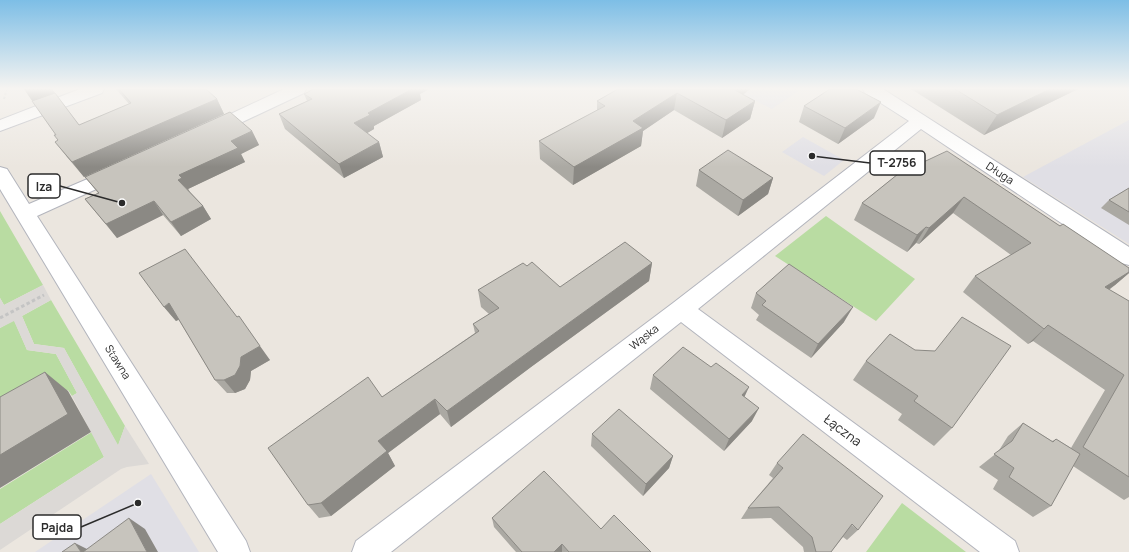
<svg xmlns="http://www.w3.org/2000/svg" width="1129" height="552" font-family="Manrope,sans-serif">
<rect width="100%" height="100%" fill="#ebe6df"/>
<!-- industrial -->
<path fill="#e0dfe5" d="M 732,89 L 801,89 L 772,109 Z
M 1129,120 L 1129,244 L 1023,177 Z
M 803,137 L 844,160 L 824,176 L 782,152 Z
M 151,474 L 199,552 L 35,552 Z"/>
<!-- green -->
<path fill="#b9dca2" d="M 0,211 L 43,285 L 4,305 L 0,298 Z
M 826,216 L 915,279 L 876,321 L 775,256 Z
M 51,300 L 125,426 L 118,446 L 64,348 L 34,344 L 22,316 Z
M 14,320 L 27,350 L 56,354 L 77,393 L 72,396 L 68,390 L 0,430 L 0,328 Z
M 92,432 L 104,457 L 0,524 L 0,489 Z
M 902,503 L 966,552 L 866,552 Z"/>
<!-- plaza -->
<path fill="#dcd9d6" d="M 43,285 L 51,300 L 22,316 L 34,344 L 64,348 L 118,445 L 125,426 L 149,464 L 127,467 L 121,469 L 0,550 L 0,524 L 104,457 L 72,396 L 77,393 L 56,354 L 27,350 L 14,321 L 0,328 L 0,298 L 4,305 Z"/>
<g fill="none" stroke-linecap="round" stroke-linejoin="round">
<defs>
<path id="street" d="M 80,89 L 104,89 L 102,93 L 0,131 L 0,120 Z
M 284,89 L 306,89 L 304,93 L 217,134 L 211,135 L 205,134 L 202,130 L 205,126 Z
M 863,89 L 883,89 L 1129,247 L 1129,265 L 1121,263 L 921,129 L 698,309 L 1015,541 L 1019,552 L 980,552 L 681,322 L 391,552 L 352,552 L 356,541 L 673,303 L 909,121 L 865,93 Z
M 118,166 L 125,168 L 127,172 L 125,176 L 37,216 L 246,541 L 250,552 L 218,552 L 0,189 L 0,167 L 7,169 L 29,204 Z"/>
</defs>
<!-- street casing -->
<use href="#street" stroke="#b3b5bd" stroke-width="2"/>
<!-- path-far1 -->
<path stroke="#c4c4c4" stroke-width="2" stroke-dasharray="2.5 1.5" stroke-linecap="butt" d="M 4,99 L 7,89"/>
<!-- path -->
<path stroke="#c4c4c4" stroke-width="3" stroke-dasharray="3.5 2.5" stroke-linecap="butt" d="M 0,318 L 44,295"/>
<!-- street -->
<use href="#street" fill="#fff" fill-rule="evenodd"/>
</g>
<!-- wall -->
<path fill="#aba9a3" d="M 24,89 L 52,89 L 79,125 L 129,104 L 116,89 L 206,89 L 217,99 L 224,114 L 84,177 L 67,157 L 55,142 L 58,140 L 56,135 Z
M 314,89 L 429,89 L 420,94 L 421,100 L 374,126 L 374,129 L 367,133 L 379,142 L 383,157 L 344,178 L 285,129 L 279,114 L 307,101 L 304,94 Z
M 618,89 L 750,89 L 743,95 L 755,101 L 750,119 L 722,138 L 674,110 L 643,131 L 641,146 L 573,185 L 540,159 L 539,141 L 597,111 L 597,101 Z
M 911,89 L 1078,89 L 984,135 Z
M 804,106 L 874,118 L 838,144 L 799,122 Z
M 252,131 L 259,145 L 241,154 L 245,162 L 188,189 L 190,192 L 203,206 L 211,219 L 181,236 L 163,215 L 117,238 L 85,199 L 98,193 L 85,177 Z
M 699,170 L 773,178 L 768,194 L 738,216 L 696,186 Z
M 898,174 L 1060,226 L 1129,268 L 1129,273 L 1115,285 L 1109,290 L 1129,301 L 1129,497 L 1124,500 L 1073,466 L 1051,506 L 1033,517 L 993,489 L 998,480 L 979,467 L 998,452 L 1008,436 L 1023,423 L 1052,441 L 1056,439 L 1071,448 L 1105,390 L 1033,341 L 1028,344 L 963,292 L 975,276 L 1011,255 L 953,213 L 919,244 L 916,243 L 907,252 L 854,220 L 862,203 Z
M 1129,188 L 1129,225 L 1101,208 L 1109,200 Z
M 652,263 L 649,281 L 531,367 L 451,427 L 440,414 L 388,453 L 395,466 L 331,516 L 319,518 L 308,505 L 382,397 L 475,333 L 473,324 L 489,314 L 481,307 L 478,290 L 527,266 L 560,287 Z
M 756,293 L 844,322 L 811,358 L 756,320 L 759,315 L 751,308 Z
M 164,307 L 270,360 L 251,371 L 250,380 L 245,389 L 235,393 L 227,393 L 215,380 L 179,320 L 176,321 Z
M 890,334 L 952,428 L 934,446 L 898,420 L 902,414 L 853,380 L 866,361 Z
M 653,375 L 752,421 L 724,451 L 650,389 Z
M 592,434 L 673,456 L 669,468 L 643,496 L 591,446 Z
M 777,463 L 858,530 L 847,540 L 843,537 L 831,552 L 804,552 L 803,547 L 771,518 L 741,519 L 748,508 L 773,478 L 769,475 Z
M 492,518 L 601,529 L 651,552 L 516,552 L 494,527 Z"/>
<!-- shaded-wall -->
<path fill="#8b8984" d="M 24,89 L 52,89 L 57,96 L 35,105 Z
M 412,89 L 429,89 L 420,94 L 421,100 L 374,126 L 374,129 L 359,138 L 354,123 L 368,113 Z
M 731,89 L 750,89 L 727,106 Z
M 1050,89 L 1078,89 L 984,135 L 997,115 Z
M 677,93 L 674,110 L 643,131 L 641,146 L 573,185 L 574,167 L 633,121 Z
M 217,99 L 224,114 L 84,177 L 72,162 Z
M 755,101 L 750,119 L 722,138 L 726,120 Z
M 881,102 L 874,118 L 838,144 L 845,128 Z
M 252,131 L 259,145 L 241,154 L 245,162 L 188,189 L 190,192 L 178,180 L 179,175 L 231,141 Z
M 379,142 L 383,157 L 344,178 L 339,164 Z
M 773,178 L 768,194 L 738,216 L 743,200 Z
M 964,197 L 953,213 L 919,244 L 929,228 Z
M 154,201 L 163,215 L 117,238 L 106,224 Z
M 203,206 L 211,219 L 181,236 L 171,222 Z
M 926,227 L 916,243 L 907,252 L 917,235 Z
M 652,263 L 649,281 L 531,367 L 451,427 L 447,411 L 530,351 Z
M 1129,272 L 1129,273 L 1115,285 L 1089,303 L 1105,287 Z
M 169,303 L 181,318 L 176,321 L 164,307 Z
M 853,307 L 844,322 L 811,358 L 818,344 Z
M 1048,325 L 1033,341 L 1028,344 L 1044,329 Z
M 260,346 L 270,360 L 251,371 L 250,380 L 245,389 L 235,393 L 224,380 L 241,357 Z
M 45,372 L 68,391 L 91,432 L 0,488 L 0,455 Z
M 749,387 L 743,400 L 742,395 Z
M 435,399 L 440,414 L 388,453 L 395,466 L 331,516 L 321,503 L 378,441 Z
M 759,408 L 752,421 L 724,451 L 729,439 Z
M 673,456 L 669,468 L 643,496 L 646,484 Z
M 129,518 L 145,529 L 158,552 L 147,552 Z
M 75,543 L 93,552 L 81,552 Z
M 562,544 L 562,552 L 554,552 Z"/>
<!-- building -->
<path fill="#c7c4bd" stroke="#8b8984" d="M 119,89 L 206,89 L 217,99 L 72,162 L 55,142 L 58,140 L 54,135 L 56,135 L 32,101 L 55,93 L 79,125 L 131,103 Z
M 314,89 L 412,89 L 368,113 L 370,115 L 354,123 L 379,142 L 339,164 L 279,114 L 312,99 L 304,94 Z
M 618,89 L 733,89 L 755,101 L 726,120 L 677,93 L 633,121 L 643,128 L 574,167 L 539,141 L 605,106 L 597,101 Z
M 830,89 L 856,89 L 881,102 L 845,128 L 804,106 Z
M 955,89 L 1050,89 L 997,115 Z
M 230,112 L 252,131 L 231,141 L 238,148 L 179,175 L 182,178 L 178,180 L 203,206 L 171,222 L 154,201 L 106,224 L 85,199 L 99,193 L 85,177 Z
M 728,150 L 773,178 L 743,200 L 699,170 Z
M 947,151 L 1060,226 L 1063,224 L 1129,268 L 1129,272 L 1105,287 L 1129,301 L 1129,477 L 1083,447 L 1124,375 L 1048,325 L 1044,329 L 975,276 L 1031,243 L 964,197 L 929,228 L 926,227 L 917,235 L 862,203 L 898,174 Z
M 1129,188 L 1129,212 L 1109,200 Z
M 625,242 L 652,263 L 530,351 L 447,411 L 435,399 L 378,441 L 387,451 L 321,503 L 308,505 L 268,448 L 368,377 L 382,397 L 479,331 L 473,324 L 499,308 L 478,290 L 523,263 L 527,266 L 532,262 L 560,287 Z
M 185,249 L 237,317 L 239,316 L 260,346 L 241,357 L 240,366 L 235,375 L 224,380 L 215,380 L 169,303 L 164,307 L 139,273 Z
M 789,264 L 853,307 L 818,344 L 762,305 L 766,301 L 756,293 Z
M 962,317 L 1011,346 L 952,428 L 914,401 L 918,396 L 866,361 L 890,334 L 915,350 L 935,351 Z
M 683,347 L 711,367 L 716,363 L 749,387 L 742,395 L 759,408 L 729,439 L 653,375 Z
M 45,372 L 68,414 L 0,455 L 0,397 Z
M 619,409 L 673,456 L 646,484 L 592,434 Z
M 1023,423 L 1053,442 L 1056,439 L 1080,454 L 1051,506 L 1009,477 L 1014,468 L 994,454 L 1012,441 Z
M 803,434 L 883,496 L 858,530 L 852,524 L 831,552 L 816,552 L 812,537 L 779,507 L 748,508 L 783,468 L 777,463 Z
M 544,471 L 601,529 L 614,515 L 651,552 L 569,552 L 562,544 L 554,552 L 522,552 L 492,518 Z
M 129,518 L 147,552 L 83,552 Z
M 75,543 L 81,552 L 62,552 Z"/>
<!-- sky -->
<linearGradient id="sky" x2="0" y2="1"><stop stop-color="#7dbee6"/><stop offset="0.53" stop-color="#f6f4f1"/><stop offset="1" stop-color="#f6f4f1" stop-opacity="0"/></linearGradient>
<rect width="1129" height="167" fill="url(#sky)"/>
<g text-anchor="middle" stroke-width="3.5" stroke-linejoin="round" paint-order="stroke">
<!-- street labels -->
<g font-size="11" fill="#2b2b2b" stroke="#fff">
<text transform="translate(1000 173) rotate(33)" y="4">Długa</text>
<text transform="translate(644 337) rotate(-38)" y="4">Wąska</text>
<text transform="translate(118 362) rotate(58)" y="4">Stawna</text>
</g>
<!-- near-street labels -->
<g font-size="13" fill="#2b2b2b" stroke="#fff">
<text transform="translate(843 430) rotate(37)" y="5">Łączna</text>
</g>
</g>
<!-- callouts -->
<path fill="none" stroke="#2b2b2b" stroke-width="1.5" d="M812 156L870 163M122 203L60 186M138 503L81 527"/>
<g fill="#2b2b2b" stroke="#fff" stroke-width="1.5">
<circle cx="812" cy="156" r="4"/>
<circle cx="122" cy="203" r="4"/>
<circle cx="138" cy="503" r="4"/>
</g>
<g fill="#fff" stroke="#2b2b2b" stroke-width="1.5">
<rect x="870" y="151" width="55" height="24" rx="4"/>
<rect x="28" y="174" width="32" height="24" rx="4"/>
<rect x="33" y="515" width="48" height="24" rx="4"/>
</g>
<g font-size="12" text-anchor="middle" font-weight="bold" fill="#2b2b2b">
<text x="897" y="167">T-2756</text>
<text x="44" y="191">Iza</text>
<text x="57" y="532">Pajda</text>
</g>
</svg>
